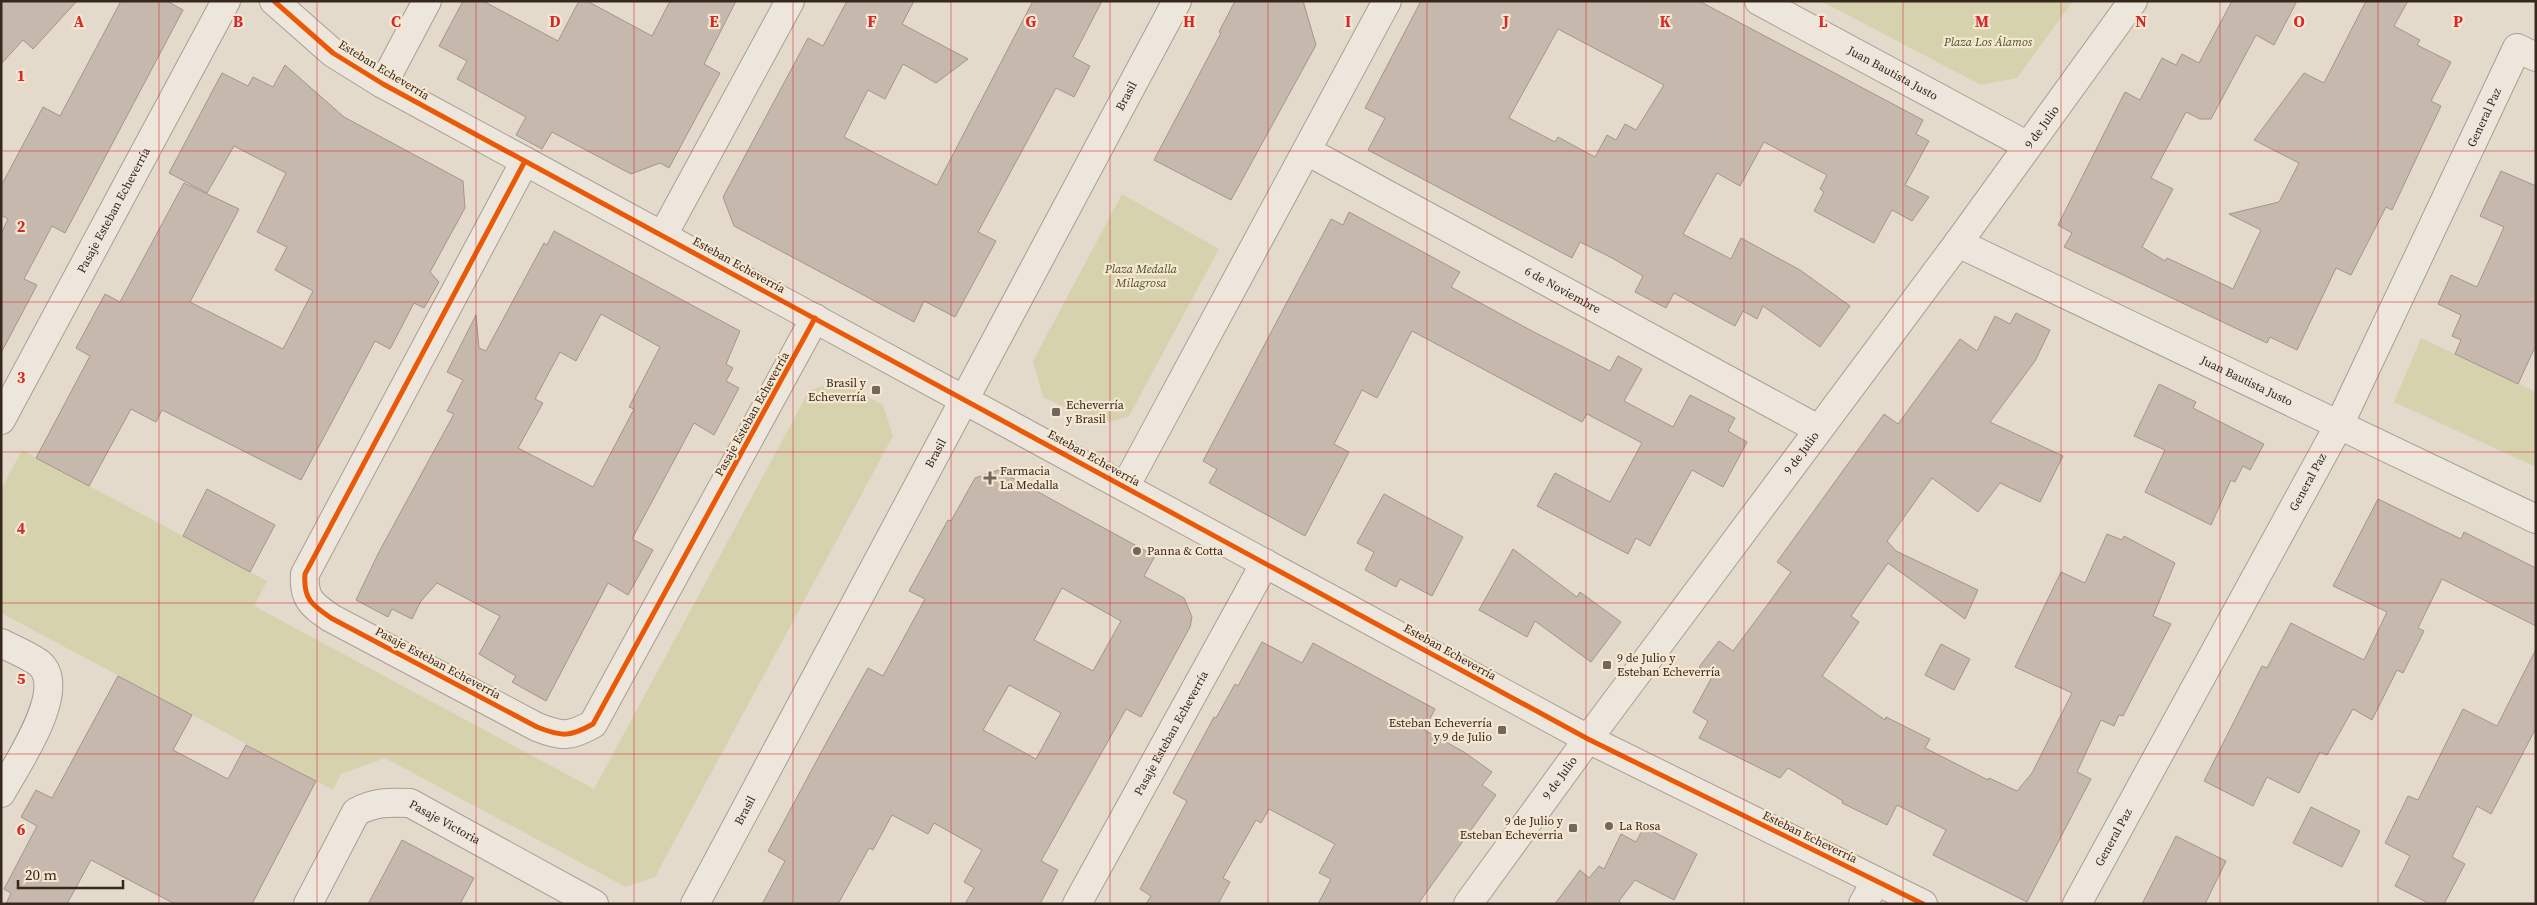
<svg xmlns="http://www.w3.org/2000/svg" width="2537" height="905" font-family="'Source Serif 4',serif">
<rect width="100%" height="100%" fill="#e3dacc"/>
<!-- green -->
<path fill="#d6d2ae" d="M 1821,1 L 2073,1 L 2017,78 L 1981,85 Z
M 1122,194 L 1219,249 L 1129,416 L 1101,425 L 1043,397 L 1033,361 Z
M 2421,338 L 2536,392 L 2536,467 L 2394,402 Z
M 838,381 L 883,405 L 893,436 L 655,877 L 626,887 L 385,758 L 341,774 L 333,790 L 1,613 L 1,490 L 22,450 L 267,581 L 254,606 L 594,789 L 809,391 Z"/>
<!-- building -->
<path fill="#c7b8ad" stroke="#a3958b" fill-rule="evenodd" d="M 1,1 L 77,1 L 33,49 L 23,40 L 1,64 Z
M 121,1 L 167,1 L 183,10 L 65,233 L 52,226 L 24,279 L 37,285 L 1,353 L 1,234 L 8,219 L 1,215 L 1,186 L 43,107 L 60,116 Z
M 463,1 L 483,1 L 558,41 L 579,1 L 587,1 L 652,36 L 670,1 L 736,1 L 704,64 L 720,73 L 669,168 L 660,163 L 631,174 L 552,132 L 542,149 L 516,135 L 526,117 L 457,79 L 467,61 L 439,46 Z
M 847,1 L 914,1 L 902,24 L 968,59 L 936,83 L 903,64 L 885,99 L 868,90 L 844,137 L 937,185 L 1033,1 L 1102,1 L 1073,57 L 1090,66 L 1074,97 L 1056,88 L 978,232 L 996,241 L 955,317 L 924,301 L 914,322 L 734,226 L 723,197 L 808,38 L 823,46 Z
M 1235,1 L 1303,1 L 1316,45 L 1231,200 L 1154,160 L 1221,33 L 1219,32 Z
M 1421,1 L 1699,1 L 1923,120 L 1916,134 L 1929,141 L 1905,185 L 1929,197 L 1912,221 L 1892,210 L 1874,243 L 1814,211 L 1824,192 L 1820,189 L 1827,175 L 1764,142 L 1740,186 L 1717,173 L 1683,234 L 1731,259 L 1741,238 L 1800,270 L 1850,306 L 1820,347 L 1763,306 L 1757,319 L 1743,311 L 1735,326 L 1674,293 L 1666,308 L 1635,292 L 1643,276 L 1612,258 L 1580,242 L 1572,258 L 1368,150 L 1385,118 L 1365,108 ZM 1558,29 L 1664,85 L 1636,130 L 1625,124 L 1616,140 L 1607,135 L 1595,157 L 1558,137 L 1555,142 L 1509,118 Z
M 2232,1 L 2297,1 L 2274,45 L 2256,35 L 2211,119 L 2200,119 L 2186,112 L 2151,178 L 2173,189 L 2142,247 L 2165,261 L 2167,258 L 2233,289 L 2261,230 L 2229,214 L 2279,202 L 2299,163 L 2254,140 L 2304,73 L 2324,83 L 2366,1 L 2408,1 L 2394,26 L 2420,40 L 2417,45 L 2451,62 L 2431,101 L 2441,106 L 2392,210 L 2386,207 L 2351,275 L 2336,268 L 2297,350 L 2270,337 L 2267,343 L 2064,247 L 2072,233 L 2058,225 L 2125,92 L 2140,100 L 2162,58 L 2176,65 L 2182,54 L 2199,63 Z
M 285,65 L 344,117 L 463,181 L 465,208 L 430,272 L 439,282 L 424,308 L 414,303 L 390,349 L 375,341 L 301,480 L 162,410 L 156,422 L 131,409 L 89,486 L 36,458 L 90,356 L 76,348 L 105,294 L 120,302 L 184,183 L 239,209 L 190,302 L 283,349 L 313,291 L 275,270 L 287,247 L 257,232 L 286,173 L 234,146 L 207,193 L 169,173 L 222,73 L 248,86 L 253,77 L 273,87 Z
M 2501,171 L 2536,186 L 2536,345 L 2518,384 L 2455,354 L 2461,340 L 2452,336 L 2461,315 L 2438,304 L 2451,275 L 2477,287 L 2504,227 L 2480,216 Z
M 1349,212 L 1460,272 L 1451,287 L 1532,331 L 1610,371 L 1618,356 L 1642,369 L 1624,401 L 1673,427 L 1690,395 L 1735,418 L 1728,431 L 1747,442 L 1723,487 L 1692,470 L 1650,546 L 1636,538 L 1628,554 L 1537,506 L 1555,473 L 1610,502 L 1642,443 L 1587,414 L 1582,422 L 1412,331 L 1377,398 L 1362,390 L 1334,444 L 1349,452 L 1305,536 L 1209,483 L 1217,469 L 1203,461 L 1331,219 L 1343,225 Z
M 554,231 L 740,331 L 726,364 L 733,368 L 726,381 L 739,388 L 714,435 L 694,423 L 632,539 L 653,550 L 628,595 L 608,583 L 546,701 L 512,682 L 516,676 L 479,654 L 500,616 L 437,583 L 421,601 L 412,619 L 392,609 L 388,617 L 356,600 L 379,552 L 454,414 L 447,411 L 463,380 L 447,372 L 476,315 L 479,348 L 486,351 L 544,243 L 547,245 ZM 601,314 L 660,347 L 629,407 L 634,409 L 593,487 L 518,448 L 543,403 L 535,399 L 560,352 L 576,361 Z
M 2016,313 L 2050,330 L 2035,361 L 1990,422 L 2063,456 L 2040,502 L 2000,483 L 1978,512 L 1932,478 L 1887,541 L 1896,551 L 1978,590 L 1965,619 L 1888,563 L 1851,616 L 1859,622 L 1822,676 L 1885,720 L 1886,717 L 1930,739 L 1925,748 L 1988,780 L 1989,778 L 2017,791 L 2032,773 L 2072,693 L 2015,667 L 2061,572 L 2085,583 L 2107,534 L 2122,540 L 2124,536 L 2175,563 L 2153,616 L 2171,624 L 2123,716 L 2119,715 L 2114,726 L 2101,720 L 2077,772 L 2091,779 L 2027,902 L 1933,855 L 1946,830 L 1897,805 L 1887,825 L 1842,803 L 1843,801 L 1788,768 L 1780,778 L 1699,738 L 1708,721 L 1693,712 L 1712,677 L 1699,667 L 1719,641 L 1733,651 L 1768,604 L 1791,572 L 1777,562 L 1884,414 L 1898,424 L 1960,339 L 1977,351 L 1995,316 L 2010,324 Z
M 2159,384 L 2196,402 L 2193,408 L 2264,444 L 2250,470 L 2243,466 L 2235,482 L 2231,480 L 2211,525 L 2145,492 L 2165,450 L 2134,436 Z
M 998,470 L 1155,556 L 1144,576 L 1184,598 L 1192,617 L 1190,627 L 1141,717 L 1126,709 L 1041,861 L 1058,870 L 1040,904 L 965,904 L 974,888 L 964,882 L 982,850 L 934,823 L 928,834 L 892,815 L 873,850 L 869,848 L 838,904 L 762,904 L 785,861 L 768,851 L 830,736 L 868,668 L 883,676 L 925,599 L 909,591 L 948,520 L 951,521 L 975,478 ZM 1062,588 L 1121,621 L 1093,671 L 1034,640 ZM 1009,685 L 1061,713 L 1036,759 L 983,730 Z
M 207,489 L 275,525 L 250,572 L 183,536 Z
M 1384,494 L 1463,537 L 1432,596 L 1400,579 L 1396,587 L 1365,570 L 1374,552 L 1357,543 Z
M 2378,499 L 2461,539 L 2464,532 L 2536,568 L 2536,626 L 2442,579 L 2418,628 L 2424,631 L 2403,673 L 2397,670 L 2372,720 L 2353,709 L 2327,755 L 2320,752 L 2299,793 L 2267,777 L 2253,806 L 2204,781 L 2262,666 L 2267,668 L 2291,623 L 2364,660 L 2387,612 L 2333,586 Z
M 1513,549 L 1577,597 L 1580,592 L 1621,622 L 1591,662 L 1535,621 L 1527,637 L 1479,610 Z
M 1262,642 L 1302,663 L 1313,643 L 1435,709 L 1424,730 L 1464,752 L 1492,772 L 1482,785 L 1496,795 L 1418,904 L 1318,904 L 1331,879 L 1319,873 L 1335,844 L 1269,809 L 1261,823 L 1256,820 L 1223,878 L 1230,882 L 1218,904 L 1146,904 L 1151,896 L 1140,889 L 1187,801 L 1173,793 L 1214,717 L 1216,718 L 1235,684 L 1238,686 Z
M 1941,644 L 1970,659 L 1954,690 L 1925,675 Z
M 2536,649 L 2536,728 L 2491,814 L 2477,806 L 2452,857 L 2465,864 L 2444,904 L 2430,904 L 2395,886 L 2410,856 L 2385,843 L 2408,796 L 2418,800 L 2463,709 L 2497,726 Z
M 118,676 L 192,715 L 173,750 L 228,779 L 246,745 L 316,781 L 252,904 L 175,904 L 91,860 L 67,904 L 6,904 L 11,893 L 4,889 L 37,826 L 21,817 L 36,790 L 52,798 Z
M 2311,807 L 2360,831 L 2342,867 L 2293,843 Z
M 1644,827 L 1697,854 L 1674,900 L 1635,880 L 1619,901 L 1622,904 L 1555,904 L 1580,870 L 1589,878 L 1599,866 L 1604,869 L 1621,834 L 1636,842 Z
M 2176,836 L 2226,861 L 2205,904 L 2142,904 Z
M 402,840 L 474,878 L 460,904 L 368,904 Z"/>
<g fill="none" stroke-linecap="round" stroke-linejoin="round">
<defs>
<g id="minor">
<path d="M 274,1 L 333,53 L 383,84 L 1588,739 L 1923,904"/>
<path id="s1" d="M 1759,1 L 2028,146"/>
<path d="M 383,84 L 427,1"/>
<path id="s2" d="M 1307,151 L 1818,429"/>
<path d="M 525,161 L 305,574 C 303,599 312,605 331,618 L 537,727 C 562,737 570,737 593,724 L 815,318"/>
<path d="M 663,235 L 790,1"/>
<path id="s3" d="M 1958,243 L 2536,519"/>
<path id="s4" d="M 1,420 L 226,1"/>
<path d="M 1125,487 L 1387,1"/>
<path d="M 1,643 C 13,649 28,655 39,663 C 70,689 15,767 1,793"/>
<path id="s5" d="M 308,904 L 356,812 C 374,802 390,802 410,803 L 594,904"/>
<path id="s6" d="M 695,904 L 1177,1"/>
<path id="s7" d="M 1077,904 L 1265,563"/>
<path id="s8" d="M 1468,904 L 1588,739 L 1958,243 L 2133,1"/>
<path d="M 1863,904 L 1876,881"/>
<path id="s9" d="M 2077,904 L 2339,425 L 2517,48 L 2536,57"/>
</g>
</defs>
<!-- minor casing -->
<use href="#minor" stroke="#a89f95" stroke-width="30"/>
<!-- minor -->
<use href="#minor" stroke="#ece6dd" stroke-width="28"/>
<defs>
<path id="cycleway" d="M 274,1 L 333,53 L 383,84 L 1588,739 L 1923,904
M 525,161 L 305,574 C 303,599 312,605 331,618 L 537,727 C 562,737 570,737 593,724 L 815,318"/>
</defs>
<!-- cycleway casing -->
<use href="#cycleway" stroke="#f5e7d1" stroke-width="8"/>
<!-- cycleway -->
<use href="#cycleway" stroke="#e8590c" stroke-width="5"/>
</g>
<!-- grid -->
<path fill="none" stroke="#d62828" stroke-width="1" stroke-opacity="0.55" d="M 159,1 L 159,904M 317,1 L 317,904M 476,1 L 476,904M 634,1 L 634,904M 793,1 L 793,904M 951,1 L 951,904M 1110,1 L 1110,904M 1268,1 L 1268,904M 1427,1 L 1427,904M 1586,1 L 1586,904M 1744,1 L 1744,904M 1903,1 L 1903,904M 2061,1 L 2061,904M 2220,1 L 2220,904M 2378,1 L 2378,904M 1,151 L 2536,151M 1,302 L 2536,302M 1,452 L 2536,452M 1,603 L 2536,603M 1,754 L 2536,754"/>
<!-- markers -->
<g fill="#73665a" stroke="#f5e7d1" stroke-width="2">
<rect x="871" y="385" width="10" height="10" rx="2.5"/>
<rect x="1051" y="407" width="10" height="10" rx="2.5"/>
<path d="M987.5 470.5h5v5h5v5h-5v5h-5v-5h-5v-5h5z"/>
<circle cx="1137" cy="551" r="5"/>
<rect x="1602" y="660" width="10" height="10" rx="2.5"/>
<rect x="1497" y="725" width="10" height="10" rx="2.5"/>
<circle cx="1609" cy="826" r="5"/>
<rect x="1568" y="823" width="10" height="10" rx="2.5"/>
</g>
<g text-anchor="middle" stroke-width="4.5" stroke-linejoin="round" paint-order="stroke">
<!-- park labels -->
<g font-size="12" font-style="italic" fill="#4c5324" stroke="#f5e7d1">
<text x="1988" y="46">Plaza Los Álamos</text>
<text x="1141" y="273">Plaza Medalla<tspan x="1141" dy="14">Milagrosa</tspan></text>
</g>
<!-- street labels -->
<g font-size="12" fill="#37271d" stroke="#f5e7d1">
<text transform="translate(384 70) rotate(31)" y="4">Esteban Echeverría</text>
<text dy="4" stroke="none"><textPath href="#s1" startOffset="152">Juan Bautista Justo</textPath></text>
<text dy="4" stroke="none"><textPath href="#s6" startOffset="916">Brasil</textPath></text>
<text dy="4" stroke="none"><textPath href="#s9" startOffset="886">General Paz</textPath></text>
<text dy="4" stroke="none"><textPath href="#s8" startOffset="966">9 de Julio</textPath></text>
<text dy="4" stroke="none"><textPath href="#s4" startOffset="238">Pasaje Esteban Echeverría</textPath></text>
<text transform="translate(739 265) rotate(29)" y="4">Esteban Echeverría</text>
<text dy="4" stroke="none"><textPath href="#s2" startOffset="291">6 de Noviembre</textPath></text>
<text dy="4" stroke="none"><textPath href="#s3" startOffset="320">Juan Bautista Justo</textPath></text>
<text transform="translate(752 414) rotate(-61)" y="4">Pasaje Esteban Echeverría</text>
<text dy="4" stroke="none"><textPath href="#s8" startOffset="561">9 de Julio</textPath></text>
<text dy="4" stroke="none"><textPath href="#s6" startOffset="511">Brasil</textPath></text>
<text transform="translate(1094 458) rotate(29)" y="4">Esteban Echeverría</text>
<text dy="4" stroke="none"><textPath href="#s9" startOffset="481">General Paz</textPath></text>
<text transform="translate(1450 652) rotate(29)" y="4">Esteban Echeverría</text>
<text transform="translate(438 663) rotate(28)" y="4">Pasaje Esteban Echeverría</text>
<text dy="4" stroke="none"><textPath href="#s7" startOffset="195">Pasaje Esteban Echeverría</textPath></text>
<text dy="4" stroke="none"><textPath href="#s8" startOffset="156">9 de Julio</textPath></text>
<text dy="4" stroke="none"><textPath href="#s6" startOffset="106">Brasil</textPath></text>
<text dy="4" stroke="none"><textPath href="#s5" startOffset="199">Pasaje Victoria</textPath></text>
<text transform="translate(1810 837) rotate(26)" y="4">Esteban Echeverría</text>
<text dy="4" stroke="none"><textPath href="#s9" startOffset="76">General Paz</textPath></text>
</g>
<!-- poi labels -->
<g font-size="12" fill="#37271d" stroke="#f5e7d1" text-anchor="start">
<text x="866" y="387" text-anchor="end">Brasil y<tspan x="866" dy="14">Echeverría</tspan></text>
<text x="1066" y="409">Echeverría<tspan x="1066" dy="14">y Brasil</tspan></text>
<text x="1000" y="475">Farmacia<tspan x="1000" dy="14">La Medalla</tspan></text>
<text x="1147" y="555">Panna &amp; Cotta</text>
<text x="1617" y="662">9 de Julio y<tspan x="1617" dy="14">Esteban Echeverría</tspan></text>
<text x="1492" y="727" text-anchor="end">Esteban Echeverría<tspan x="1492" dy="14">y 9 de Julio</tspan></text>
<text x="1563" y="825" text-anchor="end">9 de Julio y<tspan x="1563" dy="14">Esteban Echeverria</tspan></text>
<text x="1619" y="830">La Rosa</text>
</g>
</g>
<g font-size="16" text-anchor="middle" font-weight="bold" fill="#d62828" stroke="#f5e7d1" stroke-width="4.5" stroke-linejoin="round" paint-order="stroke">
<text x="79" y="27">A</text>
<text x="238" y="27">B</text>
<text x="396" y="27">C</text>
<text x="555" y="27">D</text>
<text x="714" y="27">E</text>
<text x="872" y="27">F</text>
<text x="1031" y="27">G</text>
<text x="1189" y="27">H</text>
<text x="1348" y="27">I</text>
<text x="1506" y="27">J</text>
<text x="1665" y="27">K</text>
<text x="1823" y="27">L</text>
<text x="1982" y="27">M</text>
<text x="2141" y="27">N</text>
<text x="2299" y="27">O</text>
<text x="2458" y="27">P</text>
<text x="21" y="81">1</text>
<text x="21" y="232">2</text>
<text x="21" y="383">3</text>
<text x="21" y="534">4</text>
<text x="21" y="684">5</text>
<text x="21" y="835">6</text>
</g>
<!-- border -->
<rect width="2537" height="905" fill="none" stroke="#37271d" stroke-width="5"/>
<!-- scale -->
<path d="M18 880v8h105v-8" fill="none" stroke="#37271d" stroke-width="2.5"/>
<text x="25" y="880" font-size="15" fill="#37271d" stroke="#f5e7d1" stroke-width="4" paint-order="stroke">20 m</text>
</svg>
